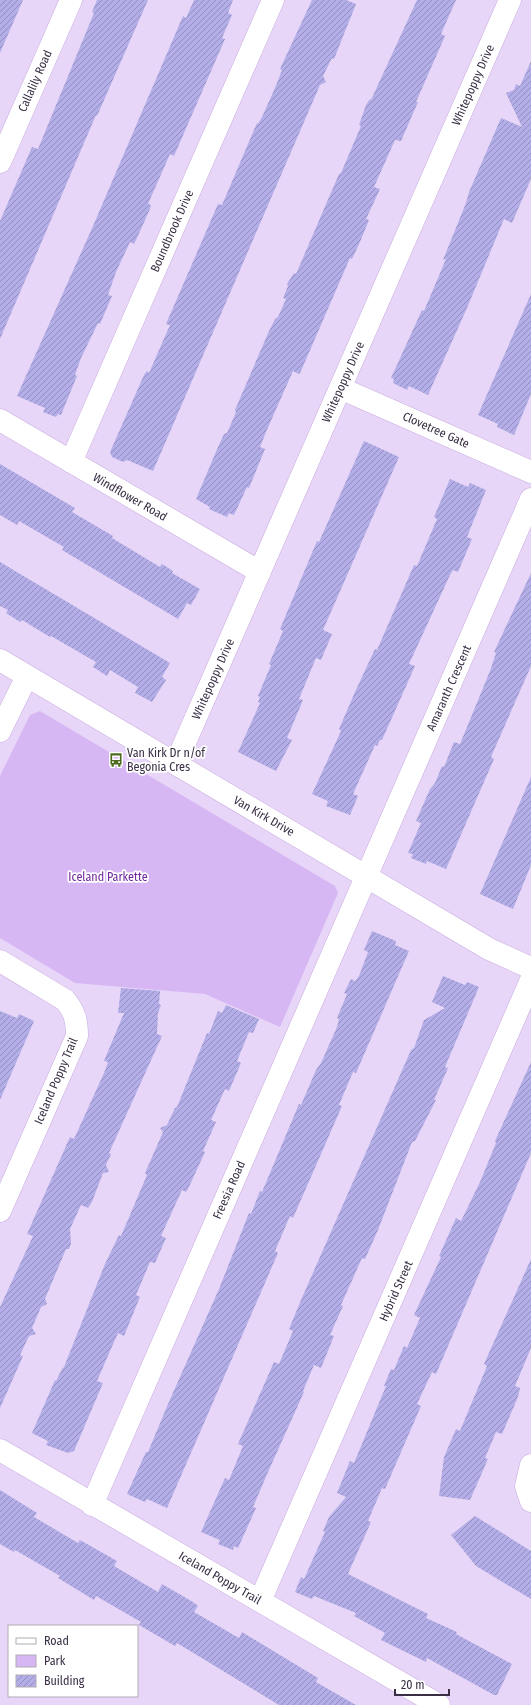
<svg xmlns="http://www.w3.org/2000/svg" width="531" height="1705" font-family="'Fira Sans Condensed',sans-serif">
<defs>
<pattern id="building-hatch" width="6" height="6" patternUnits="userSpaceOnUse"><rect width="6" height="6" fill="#b3aee8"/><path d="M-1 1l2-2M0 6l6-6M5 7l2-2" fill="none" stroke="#938ebe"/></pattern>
</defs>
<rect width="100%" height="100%" fill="#e8d6f8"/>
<!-- park -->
<path fill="#d7b7f3" d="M 40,711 L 335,886 L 338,893 L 280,1027 L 205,994 L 75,983 L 0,938 L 0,776 L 30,715 Z"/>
<!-- building -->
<path fill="url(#building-hatch)" d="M 0,0 L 23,0 L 0,53 Z
M 97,0 L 148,0 L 97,116 L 96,115 L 0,339 L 0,221 L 32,147 L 38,149 L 94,13 L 92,12 Z
M 194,0 L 233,0 L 228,13 L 232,15 L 222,38 L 225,39 L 174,156 L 170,154 L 148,204 L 151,205 L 150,209 L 136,240 L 134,244 L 130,242 L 116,272 L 108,295 L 112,296 L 100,324 L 98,323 L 81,358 L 75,375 L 77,376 L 61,415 L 58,414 L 56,417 L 43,412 L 45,408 L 17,396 L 93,226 L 183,16 L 186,18 Z
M 312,0 L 346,0 L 356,4 L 334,59 L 332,58 L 323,76 L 326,82 L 320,85 L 153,471 L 127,460 L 123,462 L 112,457 L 110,452 L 144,375 L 147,371 L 149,373 L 170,325 L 166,324 L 218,204 L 222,205 L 257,123 L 258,124 L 262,117 L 275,88 L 282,70 L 280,69 Z
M 417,0 L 456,0 L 441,34 L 445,36 L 416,102 L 418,102 L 401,141 L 395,140 L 374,187 L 380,189 L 366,219 L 369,220 L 360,242 L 352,259 L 350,258 L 301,371 L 299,374 L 293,371 L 266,432 L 260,447 L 265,449 L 249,488 L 247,487 L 234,515 L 229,513 L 227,517 L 209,509 L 210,507 L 196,499 L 218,447 L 224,434 L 227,433 L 236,412 L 235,410 L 269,331 L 275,319 L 278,317 L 286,299 L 283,298 L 288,286 L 287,284 L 294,273 L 296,274 L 339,174 L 341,173 L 361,126 L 359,125 L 366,105 L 370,99 L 371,100 Z
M 531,61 L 531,179 L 512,223 L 504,219 L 467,308 L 428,395 L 409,386 L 407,390 L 393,383 L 394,379 L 391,378 L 422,310 L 424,311 L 446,259 L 443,260 L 466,203 L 469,192 L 501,118 L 522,127 L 506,93 L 514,90 L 516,84 L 520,86 Z
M 531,294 L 531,394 L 514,435 L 497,427 L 498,424 L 478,415 Z
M 364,441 L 399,457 L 323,630 L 332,634 L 321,660 L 316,658 L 299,699 L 303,700 L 287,738 L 292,740 L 276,771 L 238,752 L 260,703 L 258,702 L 260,697 L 258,696 L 271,665 L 269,664 L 283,631 L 280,629 L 317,541 L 319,542 Z
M 0,464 L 75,508 L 72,512 L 113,536 L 112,538 L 160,567 L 162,564 L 173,571 L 172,573 L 200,589 L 191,605 L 187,603 L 178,619 L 62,550 L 64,547 L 19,521 L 17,525 L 0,515 Z
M 450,479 L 468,487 L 470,483 L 486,490 L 467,537 L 472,539 L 458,572 L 453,570 L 450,575 L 409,664 L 415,666 L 382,740 L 380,740 L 377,746 L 375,745 L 353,794 L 358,796 L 350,815 L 326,806 L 328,801 L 312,794 L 341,731 L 339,729 L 355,692 L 375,649 L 377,650 L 414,565 L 417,566 L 437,519 L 434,517 Z
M 0,562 L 170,663 L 162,677 L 166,680 L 152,702 L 135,693 L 138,687 L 110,670 L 107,676 L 93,667 L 96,662 L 51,636 L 50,637 L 22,620 L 20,622 L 6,613 L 8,610 L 0,606 Z
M 531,573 L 531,666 L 491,757 L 494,759 L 446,869 L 427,861 L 426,864 L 411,858 L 413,854 L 408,853 L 421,823 L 416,821 L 430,789 L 435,783 L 442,766 L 444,767 L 454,742 L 460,744 L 490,671 L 496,653 L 494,652 Z
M 531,777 L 531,865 L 513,909 L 480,894 Z
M 372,931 L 396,941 L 395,945 L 409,951 L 356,1073 L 353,1072 L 339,1105 L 342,1106 L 293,1218 L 290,1216 L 275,1251 L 278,1253 L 167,1508 L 147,1499 L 145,1502 L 127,1494 L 146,1452 L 148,1452 L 168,1404 L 219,1289 L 249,1213 L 251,1214 L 260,1191 L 262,1192 L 299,1104 L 301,1105 L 316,1070 L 321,1063 L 337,1027 L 339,1019 L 337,1018 L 347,994 L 344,993 L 351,979 L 355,981 L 359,976 L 368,952 L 364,950 Z
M 443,976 L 465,985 L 467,982 L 479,987 L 445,1067 L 448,1068 L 434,1100 L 436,1100 L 415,1141 L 412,1142 L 378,1230 L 365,1259 L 362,1258 L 341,1305 L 343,1306 L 330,1335 L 334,1336 L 321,1368 L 314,1365 L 303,1391 L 304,1392 L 268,1472 L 253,1507 L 256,1508 L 238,1548 L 234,1546 L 233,1550 L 218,1544 L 220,1540 L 201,1532 L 225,1478 L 229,1480 L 243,1446 L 238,1444 L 274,1362 L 279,1364 L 293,1331 L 289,1329 L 301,1300 L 411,1050 L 414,1048 L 424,1020 L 445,1008 L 432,1002 Z
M 121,988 L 160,991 L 159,1004 L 161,1005 L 158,1013 L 157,1034 L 162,1036 L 109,1153 L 111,1154 L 106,1165 L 109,1172 L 103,1173 L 92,1202 L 88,1208 L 81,1205 L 70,1229 L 71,1244 L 69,1249 L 66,1249 L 45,1299 L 47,1304 L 41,1307 L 32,1328 L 36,1334 L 29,1336 L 20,1355 L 23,1356 L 0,1408 L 0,1307 L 33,1236 L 27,1234 L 70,1137 L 74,1139 L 104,1073 L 108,1062 L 104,1061 L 124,1013 L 118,1013 Z
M 226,1005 L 259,1019 L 253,1033 L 249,1032 L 237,1061 L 241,1063 L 229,1091 L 225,1089 L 211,1120 L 216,1122 L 203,1151 L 205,1152 L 188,1189 L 186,1192 L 182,1190 L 161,1236 L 166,1238 L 155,1263 L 150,1262 L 136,1295 L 140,1297 L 124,1336 L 118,1333 L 110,1351 L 97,1381 L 103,1383 L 74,1451 L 68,1453 L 46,1445 L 48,1441 L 32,1433 L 55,1380 L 56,1381 L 62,1369 L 64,1367 L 105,1264 L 119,1235 L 121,1236 L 147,1175 L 145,1173 L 163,1132 L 160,1128 L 167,1125 L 175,1108 L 177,1107 L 207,1033 L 209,1034 L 218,1011 L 222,1013 Z
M 0,1011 L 17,1018 L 19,1014 L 34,1021 L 0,1100 Z
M 531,1062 L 531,1153 L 436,1374 L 432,1372 L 417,1404 L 421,1406 L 385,1489 L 382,1488 L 368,1521 L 371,1522 L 348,1574 L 428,1614 L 426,1618 L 457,1632 L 456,1634 L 512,1664 L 497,1695 L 494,1695 L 427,1658 L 426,1662 L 381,1640 L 385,1633 L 354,1616 L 356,1613 L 314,1596 L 312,1599 L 295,1592 L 301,1577 L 304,1579 L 325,1532 L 323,1531 L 329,1517 L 346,1497 L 337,1493 L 350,1461 L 354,1463 L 386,1386 L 384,1386 L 391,1369 L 394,1370 L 404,1346 L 407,1348 L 420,1318 L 414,1315 L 441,1257 L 439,1256 L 456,1218 L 461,1221 L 480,1182 L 496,1143 L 495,1141 Z
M 531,1259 L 531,1348 L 515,1386 L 520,1388 L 518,1397 L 502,1434 L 496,1432 L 485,1458 L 488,1459 L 470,1500 L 439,1496 L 444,1457 L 456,1429 L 460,1431 L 487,1366 L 484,1364 Z
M 0,1490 L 37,1513 L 34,1517 L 78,1543 L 80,1540 L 117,1561 L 114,1566 L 158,1592 L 162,1584 L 193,1602 L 198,1606 L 194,1612 L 239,1638 L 242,1632 L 318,1678 L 316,1682 L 356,1705 L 279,1705 L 177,1643 L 175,1646 L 139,1625 L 141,1622 L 96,1596 L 94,1600 L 58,1578 L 60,1576 L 15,1550 L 14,1552 L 0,1544 Z
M 475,1516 L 531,1551 L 531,1599 L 476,1566 L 451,1535 Z"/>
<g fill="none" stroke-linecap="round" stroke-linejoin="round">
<defs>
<path id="minor" d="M 0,162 L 71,0
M 340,388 L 531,472
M 0,420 L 260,572
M 71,462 L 273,0
M 0,660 L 489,949 L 531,968
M 0,731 L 27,676
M 176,763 L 510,0
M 0,961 L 65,1000 C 75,1012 77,1021 77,1036 L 0,1211
M 0,1450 L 439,1705
M 531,1465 L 526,1486 L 531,1501
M 92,1505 L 531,499
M 260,1601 L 531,980"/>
</defs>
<!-- minor casing -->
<use href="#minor" stroke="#c7aae0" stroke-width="23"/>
<!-- minor -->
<use href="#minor" stroke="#fff" stroke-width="22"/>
</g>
<!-- icons -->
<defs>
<symbol id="bus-bare" viewBox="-9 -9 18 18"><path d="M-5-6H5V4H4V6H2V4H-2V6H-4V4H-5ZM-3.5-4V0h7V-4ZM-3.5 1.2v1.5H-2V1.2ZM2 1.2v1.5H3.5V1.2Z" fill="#4e6c21" stroke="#fff" stroke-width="2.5" paint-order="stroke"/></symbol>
</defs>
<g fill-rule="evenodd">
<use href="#bus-bare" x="106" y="750" width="20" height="20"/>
</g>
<g text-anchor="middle" stroke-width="3.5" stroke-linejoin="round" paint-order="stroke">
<!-- street labels -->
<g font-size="12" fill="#392e44" stroke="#fff">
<text transform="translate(35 81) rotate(-66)" y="4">Callalily Road</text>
<text transform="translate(473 85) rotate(-66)" y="4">Whitepoppy Drive</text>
<text transform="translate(172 231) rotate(-66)" y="4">Boundbrook Drive</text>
<text transform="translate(343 382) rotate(-66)" y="4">Whitepoppy Drive</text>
<text transform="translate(436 430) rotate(24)" y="4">Clovetree Gate</text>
<text transform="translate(130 497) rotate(30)" y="4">Windflower Road</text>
<text transform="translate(213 679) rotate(-66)" y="4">Whitepoppy Drive</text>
<text transform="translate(449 688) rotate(-66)" y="4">Amaranth Crescent</text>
<text transform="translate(264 816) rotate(30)" y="4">Van Kirk Drive</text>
<text transform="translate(56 1081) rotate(-67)" y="4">Iceland Poppy Trail</text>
<text transform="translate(229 1190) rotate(-66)" y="4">Freesia Road</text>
<text transform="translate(396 1291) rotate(-66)" y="4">Hybrid Street</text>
<text transform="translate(220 1578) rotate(30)" y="4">Iceland Poppy Trail</text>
</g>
<!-- poi labels -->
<g font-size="12" fill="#392e44" stroke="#fff" text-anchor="start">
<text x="127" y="757">Van Kirk Dr n/of<tspan x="127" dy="14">Begonia Cres</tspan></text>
</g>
<!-- park labels -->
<g font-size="12" fill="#6f289c" stroke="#fff">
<text x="108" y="881">Iceland Parkette</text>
</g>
</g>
<!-- legend -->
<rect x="8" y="1625" width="130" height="72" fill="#ffffff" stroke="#b0abb4"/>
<rect x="16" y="1638" width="20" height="6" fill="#ffffff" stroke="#b0abb4"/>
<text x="44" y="1645" font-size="12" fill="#392e44">Road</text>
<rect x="16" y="1655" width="20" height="12" fill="#d7b7f3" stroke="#b0abb4"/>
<text x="44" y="1665" font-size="12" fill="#392e44">Park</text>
<rect x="16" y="1675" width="20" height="12" fill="url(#building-hatch)" stroke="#b0abb4"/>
<text x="44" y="1685" font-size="12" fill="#392e44">Building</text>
<!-- scale -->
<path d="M395 1689v6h54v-6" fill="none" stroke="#392e44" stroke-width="2"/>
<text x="401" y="1689" font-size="12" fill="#392e44" stroke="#ffffff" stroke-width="3" paint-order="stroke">20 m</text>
</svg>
